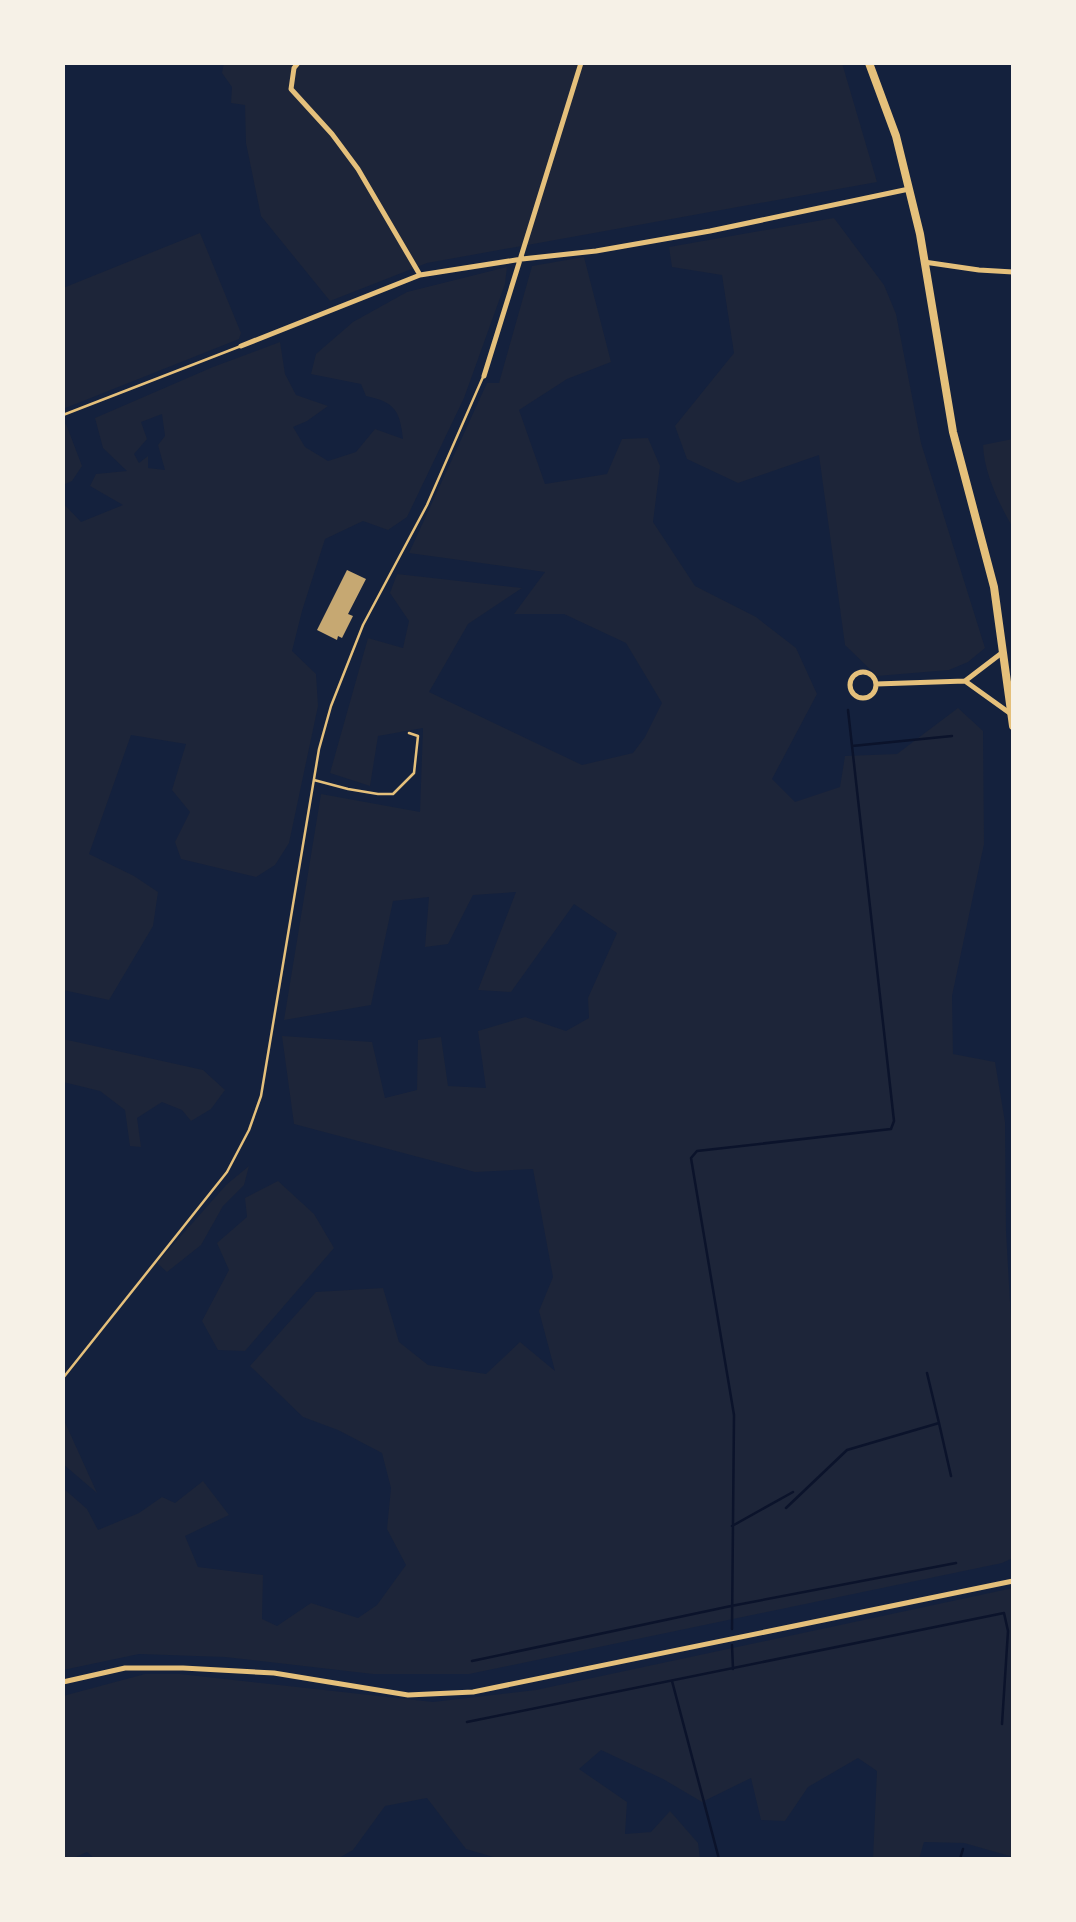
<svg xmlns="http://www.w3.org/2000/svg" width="1076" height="1922" font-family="'Sofia Sans Condensed',sans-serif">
<rect width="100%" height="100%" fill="#14213d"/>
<!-- green -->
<path fill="#1d2539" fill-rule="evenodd" d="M 224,63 L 842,63 L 877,182 L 427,263 L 330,301 L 261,216 L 246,143 L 245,105 L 231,103 L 232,87 L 222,73 Z
M 834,218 L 884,285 L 896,314 L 921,443 L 985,648 L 968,662 L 949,670 L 877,676 L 845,645 L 819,455 L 738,483 L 687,459 L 675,426 L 734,353 L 722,275 L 672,267 L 669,247 Z
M 200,233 L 241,333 L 239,339 L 63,409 L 63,288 Z
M 584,257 L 611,362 L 567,379 L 519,410 L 545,484 L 607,474 L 622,439 L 648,438 L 660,466 L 653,522 L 695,586 L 756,617 L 796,648 L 817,694 L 772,779 L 795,802 L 840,787 L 845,756 L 897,754 L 958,708 L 983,731 L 984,844 L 952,996 L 953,1054 L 995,1062 L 1005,1122 L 1006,1231 L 1013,1356 L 1013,1558 L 1002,1563 L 469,1674 L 373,1674 L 225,1657 L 139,1654 L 63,1670 L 63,1488 L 87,1509 L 98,1530 L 139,1513 L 162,1497 L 175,1503 L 203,1481 L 229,1515 L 185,1536 L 198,1567 L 263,1575 L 262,1619 L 277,1626 L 311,1603 L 358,1618 L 377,1605 L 406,1565 L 387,1529 L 391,1488 L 382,1453 L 338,1430 L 303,1417 L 250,1366 L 316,1292 L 383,1288 L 399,1342 L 428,1365 L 486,1374 L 520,1342 L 555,1371 L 539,1311 L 553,1277 L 533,1169 L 475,1172 L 294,1124 L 282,1036 L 372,1042 L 385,1098 L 417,1090 L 418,1040 L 441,1037 L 448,1086 L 486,1088 L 478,1031 L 525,1017 L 566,1031 L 589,1018 L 588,998 L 617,933 L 574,904 L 511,992 L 478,990 L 516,892 L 473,895 L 448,944 L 425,947 L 429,897 L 393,901 L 371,1005 L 284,1020 L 321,794 L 420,812 L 423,728 L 378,736 L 370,786 L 330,773 L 368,638 L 403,648 L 409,621 L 390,593 L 397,574 L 522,588 L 468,624 L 429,692 L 582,765 L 633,753 L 645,737 L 662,703 L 626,643 L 564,614 L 514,614 L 545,572 L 409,553 L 487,383 L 499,383 L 532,266 Z
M 507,267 L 505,284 L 464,398 L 407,517 L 388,530 L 363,521 L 325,539 L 302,611 L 292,651 L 316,674 L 318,706 L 289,843 L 275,865 L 256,877 L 181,859 L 175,842 L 190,812 L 172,790 L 186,744 L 131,735 L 89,854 L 134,876 L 158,892 L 153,926 L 109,1000 L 63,990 L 63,503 L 81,522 L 123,505 L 90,486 L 96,474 L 127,471 L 103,448 L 95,418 L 213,367 L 280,342 L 285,374 L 296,395 L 328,406 L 307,421 L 293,427 L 305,447 L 328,461 L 356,452 L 375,429 L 403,439 C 400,411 395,402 366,396 L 361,384 L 311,374 L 316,354 L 353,322 L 407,292 ZM 162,414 L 165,436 L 158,445 L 165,470 L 148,468 L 148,456 L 139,463 L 134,454 L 147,439 L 141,422 Z
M 66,424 L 82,466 L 72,481 L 63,485 L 63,425 Z
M 1013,439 L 1013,528 C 999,504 984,473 983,445 Z
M 63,1039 L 203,1070 L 225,1090 L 211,1109 L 191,1121 L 182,1110 L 162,1102 L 137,1118 L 141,1147 L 130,1146 L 125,1110 L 100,1091 L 63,1082 Z
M 249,1166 L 244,1185 L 223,1206 L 201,1245 L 167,1272 L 157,1263 L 226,1185 Z
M 278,1181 L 314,1214 L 334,1248 L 245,1351 L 218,1350 L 202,1321 L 229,1270 L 217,1243 L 247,1217 L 245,1198 Z
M 63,1418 L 97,1493 L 63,1464 Z
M 1013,1588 L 1013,1857 L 964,1843 L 924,1842 L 919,1859 L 873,1859 L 877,1771 L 858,1758 L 808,1787 L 785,1821 L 761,1820 L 751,1778 L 702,1802 L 663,1779 L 601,1750 L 579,1769 L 627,1802 L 625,1834 L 651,1832 L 670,1811 L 698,1843 L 700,1859 L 500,1859 L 466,1849 L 427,1798 L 385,1806 L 353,1850 L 337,1859 L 95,1859 L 87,1852 L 71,1859 L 63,1859 L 63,1696 L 145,1674 L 180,1674 L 433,1702 L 536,1690 Z"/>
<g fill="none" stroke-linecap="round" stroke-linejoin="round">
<!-- stream -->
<path stroke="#0b132b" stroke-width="2.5" d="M 852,746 L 952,736
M 939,1423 L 951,1476
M 786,1508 L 847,1450 L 939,1423 L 927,1373
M 732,1526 L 793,1492
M 732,1629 L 734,1415 L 691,1158 L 697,1151 L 891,1129 L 894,1121 L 848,710
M 732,1645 L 733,1669
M 472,1661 L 731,1606 L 956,1563
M 672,1681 L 719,1859
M 467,1722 L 1004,1613 L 1008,1631 L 1002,1724
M 960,1859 L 963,1849"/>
</g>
<!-- building -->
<path fill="#c6a872" d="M 347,570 L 366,579 L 348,614 L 353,616 L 342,638 L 338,636 L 337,640 L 317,630 Z"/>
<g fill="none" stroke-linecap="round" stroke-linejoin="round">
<!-- service -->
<path stroke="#e5c07b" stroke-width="2.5" d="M 63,415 L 241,346
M 314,780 L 348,789 L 378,794 L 393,794 L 414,773 L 418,736 L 409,733
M 63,1378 L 227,1172 L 249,1130 L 261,1096 L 319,749 L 331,706 L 363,625 L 427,505 L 483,377"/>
<!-- minor -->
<path stroke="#e5c07b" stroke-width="5" d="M 298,63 L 294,68 L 291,89 L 332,134 L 358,169 L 420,275
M 924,262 L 979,270 L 1013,272
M 241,346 L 420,275 L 522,259 L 596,251 L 710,231 L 909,189
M 484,376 L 581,63
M850 685a13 13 0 1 1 26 0a13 13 0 1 1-26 0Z
M 965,681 L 1011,714
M 876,684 L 965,681 L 1003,652
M 63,1682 L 125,1668 L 183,1668 L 274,1673 L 408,1695 L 473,1692 L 1013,1581"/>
<!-- primary -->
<path stroke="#e5c07b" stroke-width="8" d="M 869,63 L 896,136 L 920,234 L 953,432 L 994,587 L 1013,726"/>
</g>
<!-- border -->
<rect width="1076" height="1922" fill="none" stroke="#f6f1e7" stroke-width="130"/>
</svg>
